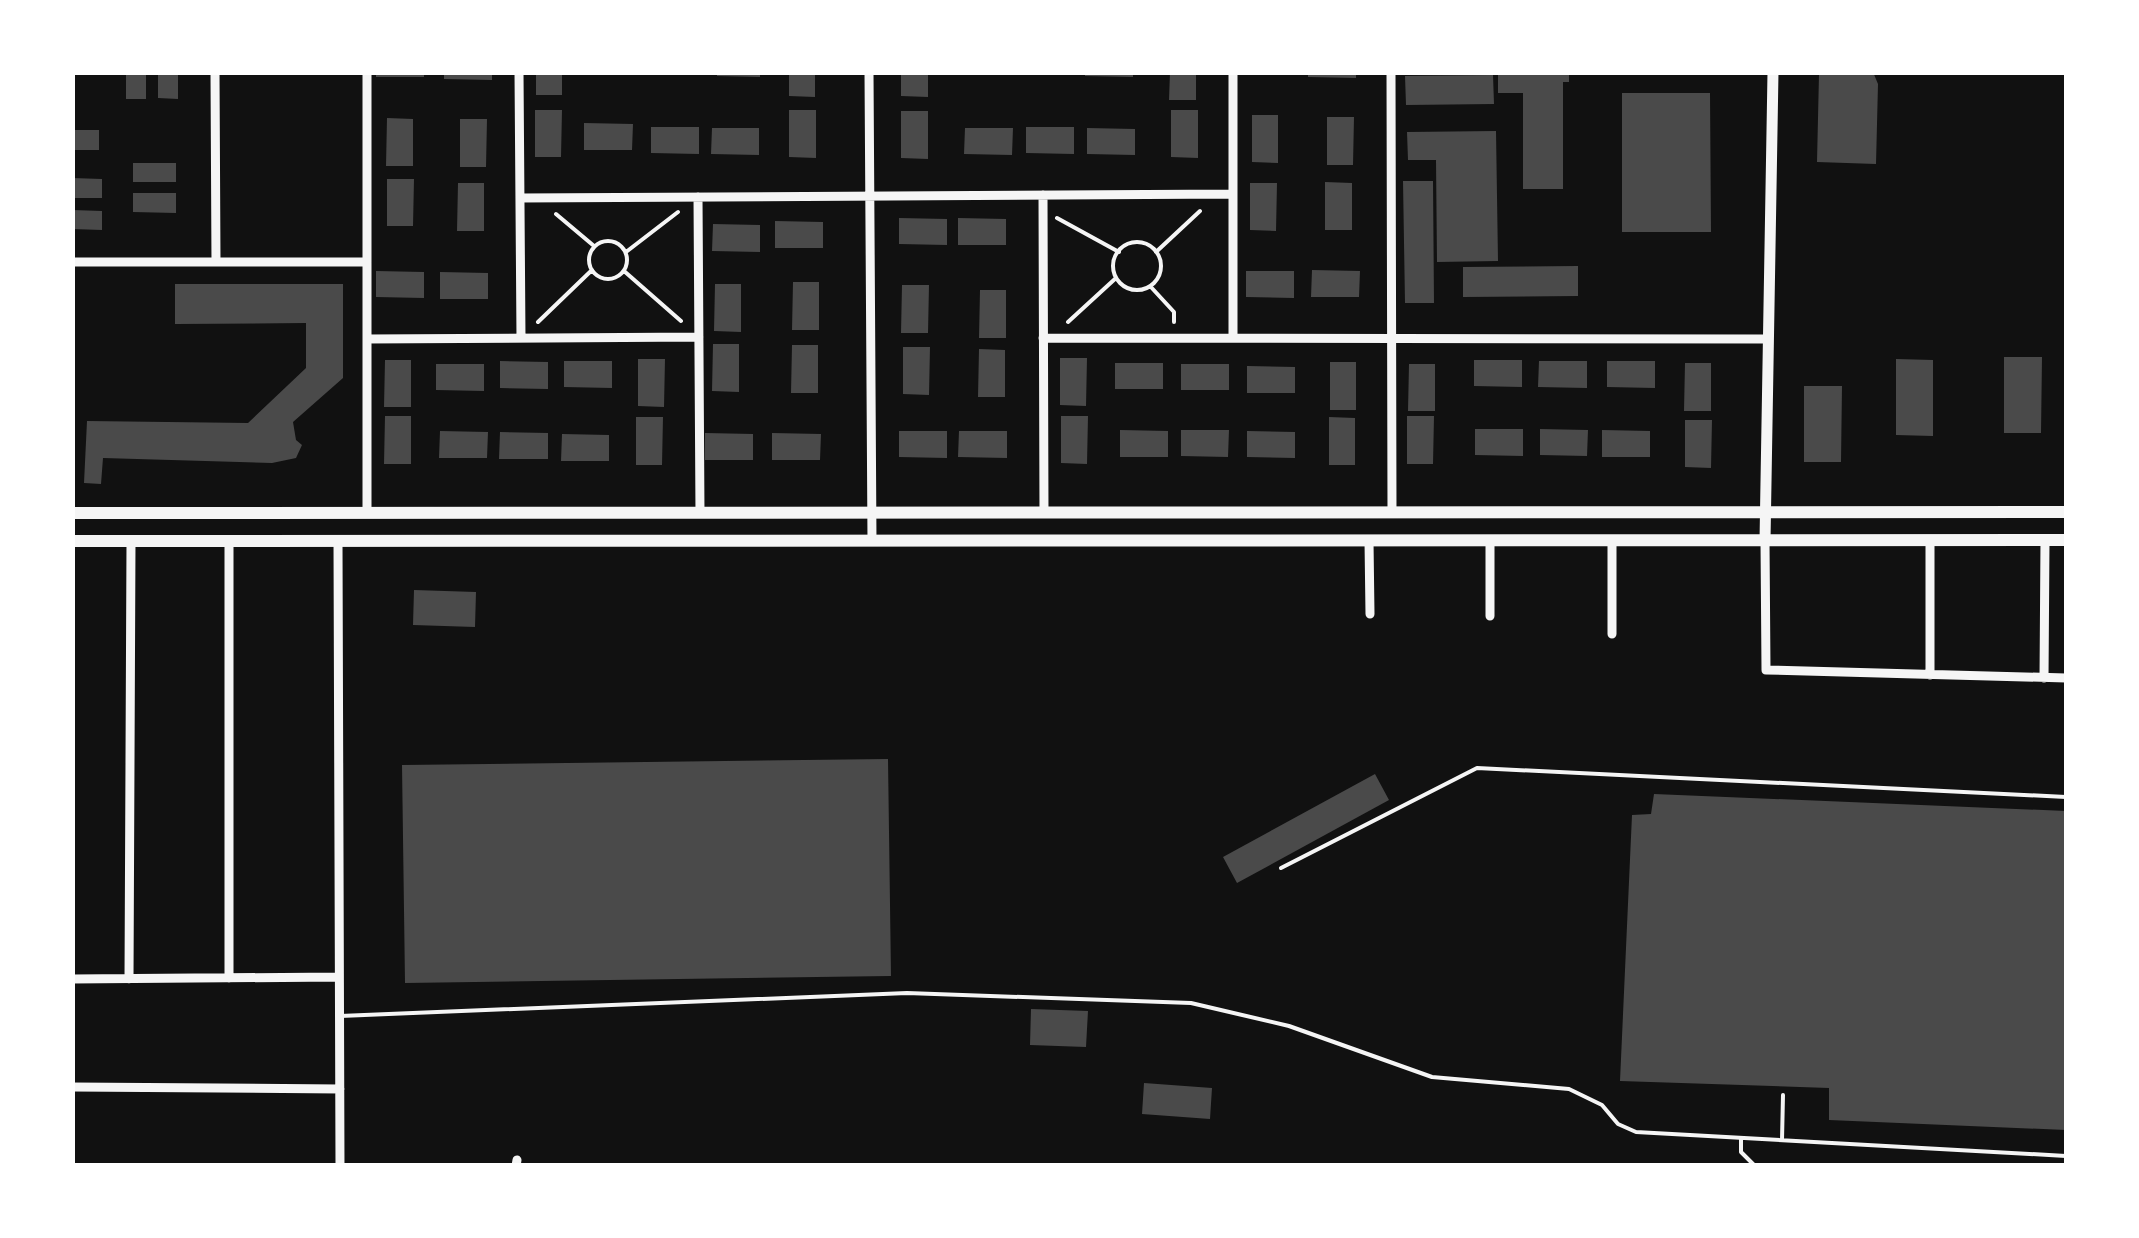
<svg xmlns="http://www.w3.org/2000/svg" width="2139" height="1238" font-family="Jost,sans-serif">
<rect width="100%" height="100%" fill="#111"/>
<!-- building -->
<path fill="#4a4a4a" d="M 126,72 L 146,72 L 146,99 L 126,99 Z
M 158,72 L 178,72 L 178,99 L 158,98 Z
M 376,72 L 424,72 L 424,77 L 376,77 Z
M 444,72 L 492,72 L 492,80 L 444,79 Z
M 536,72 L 562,72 L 562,95 L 536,95 Z
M 717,72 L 760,72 L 760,77 L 717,76 Z
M 789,72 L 815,72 L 815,97 L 789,96 Z
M 901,72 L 928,72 L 928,97 L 901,96 Z
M 1085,72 L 1133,72 L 1133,77 L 1085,76 Z
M 1170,72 L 1196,72 L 1196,100 L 1169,100 Z
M 1308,72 L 1356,72 L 1356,78 L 1308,77 Z
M 1498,72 L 1569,72 L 1569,82 L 1563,82 L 1563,189 L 1523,189 L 1523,93 L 1498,93 Z
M 1873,72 L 1878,84 L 1876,164 L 1817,162 L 1819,74 Z
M 1493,75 L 1494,104 L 1406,105 L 1405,76 Z
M 1622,93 L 1710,93 L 1711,232 L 1622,232 Z
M 535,110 L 562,110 L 561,157 L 535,157 Z
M 789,110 L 816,110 L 816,158 L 789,157 Z
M 1171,110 L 1198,110 L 1198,158 L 1171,157 Z
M 901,111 L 928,111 L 928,159 L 901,158 Z
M 1252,115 L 1278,115 L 1278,163 L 1252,162 Z
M 1327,117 L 1354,117 L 1353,165 L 1327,165 Z
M 387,118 L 413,119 L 413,166 L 386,166 Z
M 460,119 L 487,119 L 486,167 L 460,167 Z
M 584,123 L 633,124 L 632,150 L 584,150 Z
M 651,127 L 699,127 L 699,154 L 651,153 Z
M 1026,127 L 1074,127 L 1074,154 L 1026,153 Z
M 712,128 L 759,128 L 759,155 L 711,154 Z
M 965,128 L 1013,128 L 1012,155 L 964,154 Z
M 1087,128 L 1135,129 L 1135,155 L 1087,154 Z
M 72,130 L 99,130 L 99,150 L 72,150 Z
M 1496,131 L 1498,261 L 1437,262 L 1436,160 L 1408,160 L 1407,132 Z
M 133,163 L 176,163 L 176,182 L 133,182 Z
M 72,178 L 102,179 L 102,198 L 72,198 Z
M 387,179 L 414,179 L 413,226 L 387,226 Z
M 1403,181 L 1433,181 L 1434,303 L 1405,303 Z
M 1325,182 L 1352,183 L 1352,230 L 1325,230 Z
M 458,183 L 484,183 L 484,231 L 457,231 Z
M 1250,183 L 1277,183 L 1276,231 L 1250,230 Z
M 133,193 L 176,193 L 176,213 L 133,212 Z
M 72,210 L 102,211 L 102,230 L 72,229 Z
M 899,218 L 947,219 L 947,245 L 899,244 Z
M 958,218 L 1006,219 L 1006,245 L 958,245 Z
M 775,221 L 823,222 L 823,248 L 775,248 Z
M 713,224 L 760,225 L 760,252 L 712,251 Z
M 1578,266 L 1578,296 L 1463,297 L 1463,267 Z
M 1312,270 L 1360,271 L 1359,297 L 1311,297 Z
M 376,271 L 424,272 L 424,298 L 376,297 Z
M 1246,271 L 1294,271 L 1294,298 L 1246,297 Z
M 440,272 L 488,273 L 488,299 L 440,299 Z
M 793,282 L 819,282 L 819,330 L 792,330 Z
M 175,284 L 343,284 L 343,378 L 293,422 L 296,440 L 302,445 L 296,458 L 272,463 L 103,458 L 101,484 L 84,483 L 87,421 L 248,423 L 306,368 L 306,323 L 175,324 Z
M 715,284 L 741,284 L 741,332 L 714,331 Z
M 902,285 L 929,285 L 928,333 L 901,333 Z
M 980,290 L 1006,290 L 1006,338 L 979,338 Z
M 713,344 L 739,344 L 739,392 L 712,391 Z
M 792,345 L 818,345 L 818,393 L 791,393 Z
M 903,347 L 930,347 L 929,395 L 903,394 Z
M 979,349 L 1005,350 L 1005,397 L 978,397 Z
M 2004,357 L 2042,357 L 2041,433 L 2004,433 Z
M 1060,358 L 1087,358 L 1086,406 L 1060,405 Z
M 638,359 L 665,359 L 664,407 L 638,406 Z
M 1896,359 L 1933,360 L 1933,436 L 1896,435 Z
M 385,360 L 411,360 L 411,407 L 384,407 Z
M 1474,360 L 1522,360 L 1522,387 L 1474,386 Z
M 500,361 L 548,362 L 548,389 L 500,388 Z
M 564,361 L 612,361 L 612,388 L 564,387 Z
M 1539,361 L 1587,361 L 1587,388 L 1538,387 Z
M 1607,361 L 1655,361 L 1655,388 L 1607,387 Z
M 1330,362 L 1356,362 L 1356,410 L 1330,410 Z
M 1115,363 L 1163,363 L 1163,389 L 1115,389 Z
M 1685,363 L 1711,363 L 1711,411 L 1684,411 Z
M 436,364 L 484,364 L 484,391 L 436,390 Z
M 1181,364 L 1229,364 L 1229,390 L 1181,390 Z
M 1409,364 L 1435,364 L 1435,411 L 1408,411 Z
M 1247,366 L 1295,367 L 1295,393 L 1247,393 Z
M 1804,386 L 1842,386 L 1841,462 L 1804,462 Z
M 385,416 L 411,416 L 411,464 L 384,464 Z
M 1061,416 L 1088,416 L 1087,464 L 1061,463 Z
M 1407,416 L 1434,416 L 1433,464 L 1407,464 Z
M 636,417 L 663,417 L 662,465 L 636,465 Z
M 1329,417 L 1355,418 L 1355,465 L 1329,465 Z
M 1685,420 L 1712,420 L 1711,468 L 1685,467 Z
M 1475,429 L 1523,429 L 1523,456 L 1475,455 Z
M 1540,429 L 1588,430 L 1587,456 L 1540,455 Z
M 1120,430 L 1168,431 L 1168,457 L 1120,457 Z
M 1181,430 L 1229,430 L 1228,457 L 1181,456 Z
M 1602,430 L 1650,431 L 1650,457 L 1602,457 Z
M 440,431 L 488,432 L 487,458 L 439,458 Z
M 899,431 L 947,431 L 947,458 L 899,457 Z
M 959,431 L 1007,431 L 1007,458 L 958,457 Z
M 1247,431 L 1295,432 L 1295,458 L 1247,457 Z
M 500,432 L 548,433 L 548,459 L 499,459 Z
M 705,433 L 753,434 L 753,460 L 705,460 Z
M 772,433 L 821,434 L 820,460 L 772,460 Z
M 562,434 L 609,435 L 609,461 L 561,461 Z
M 414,590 L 476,592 L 475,627 L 413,625 Z
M 888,759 L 891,976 L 405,983 L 402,765 Z
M 1375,774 L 1389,800 L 1237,883 L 1223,857 Z
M 1654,794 L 2066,811 L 2066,1130 L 1829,1120 L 1829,1088 L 1620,1081 L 1632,815 L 1651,814 Z
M 1031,1009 L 1088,1011 L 1086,1047 L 1030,1045 Z
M 1144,1083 L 1212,1088 L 1210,1119 L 1142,1114 Z"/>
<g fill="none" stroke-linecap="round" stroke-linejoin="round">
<!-- path -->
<path stroke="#f5f5f5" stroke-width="4" d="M 556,214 L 594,246
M 1057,218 L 1119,252
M589 260a19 19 0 1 1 38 0a19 19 0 1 1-38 0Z
M1113 266a24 24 0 1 1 48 0a24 24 0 1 1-48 0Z
M 626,252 L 678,212
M 1156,252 L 1200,211
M 624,271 L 681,321
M 1150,286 L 1174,312 L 1174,322
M 538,322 L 592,270
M 1068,322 L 1116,278"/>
<!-- service -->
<path stroke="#f5f5f5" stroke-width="4" d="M 1281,868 L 1477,768 L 2066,797
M 340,1016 L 907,993 L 1191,1003 L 1289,1026 L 1432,1077 L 1569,1089 L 1602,1105 L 1618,1124 L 1636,1132 L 2066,1156
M 1741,1138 L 1741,1152 L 1755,1166
M 1782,1140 L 1783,1095"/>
<!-- minor -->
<path stroke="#f5f5f5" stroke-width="9" d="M 215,72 L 216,262
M 367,72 L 367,513
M 519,72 L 521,338
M 869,72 L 872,541
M 1233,72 L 1233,338
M 1391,72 L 1392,512
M 1043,195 L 1044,512
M 698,197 L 700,513
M 520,198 L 1233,194
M 72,262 L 367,262
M 1043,338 L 1768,339
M 367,339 L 699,337
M 1930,540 L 1930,675
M 1369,541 L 1370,614
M 1490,541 L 1490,616
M 1765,541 L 1766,670 L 2066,678
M 338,542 L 340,1166
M 1612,634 L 1612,541
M 2044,678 L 2045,540
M 229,978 L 229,541
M 72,979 L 339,977
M 129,979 L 131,542
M 72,1087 L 340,1089
M 516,1166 L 517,1160"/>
<!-- tertiary -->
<path stroke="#f5f5f5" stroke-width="11" d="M 1765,541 L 1773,72"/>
<!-- secondary -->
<path stroke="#f5f5f5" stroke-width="12" d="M 72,513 L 2066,512
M 72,541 L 2066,540"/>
</g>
<!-- border -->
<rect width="2139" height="1238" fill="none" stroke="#ffffff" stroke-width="150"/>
</svg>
